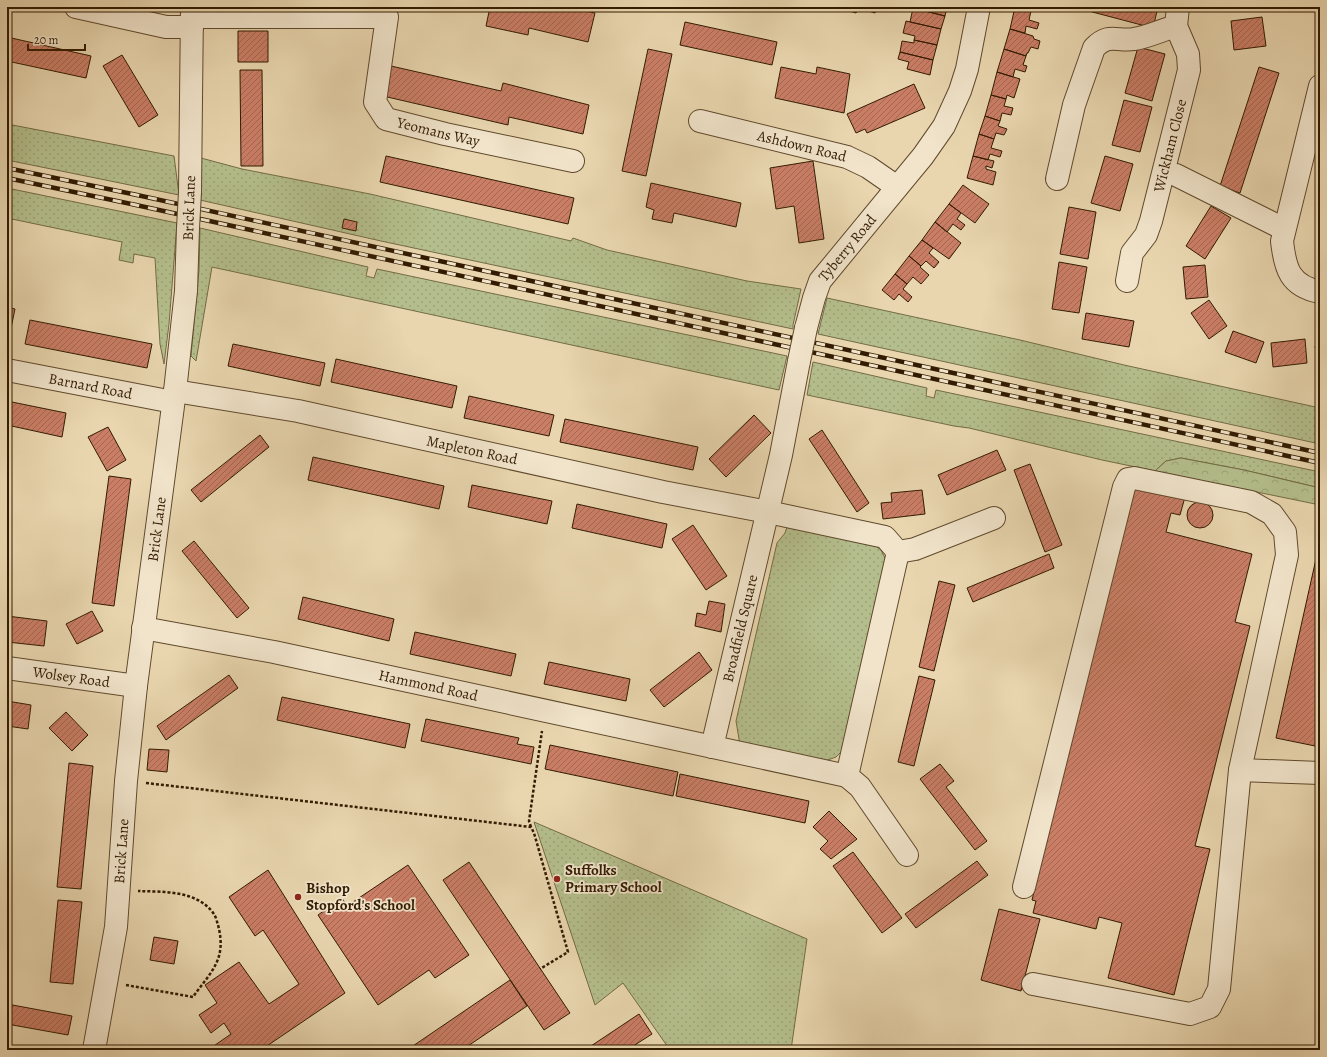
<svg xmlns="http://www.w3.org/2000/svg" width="1327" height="1057" font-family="Alegreya,serif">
<defs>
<pattern id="green-dots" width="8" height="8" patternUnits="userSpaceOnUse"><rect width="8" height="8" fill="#b4be8c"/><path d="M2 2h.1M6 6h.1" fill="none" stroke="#9ba377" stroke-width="1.8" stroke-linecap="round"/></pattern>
<pattern id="forest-crowns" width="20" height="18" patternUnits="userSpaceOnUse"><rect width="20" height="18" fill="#b4be8c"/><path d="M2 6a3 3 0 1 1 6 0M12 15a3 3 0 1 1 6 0" fill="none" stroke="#9ba377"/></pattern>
<pattern id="building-hatch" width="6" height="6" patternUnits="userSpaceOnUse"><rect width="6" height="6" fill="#ca7e66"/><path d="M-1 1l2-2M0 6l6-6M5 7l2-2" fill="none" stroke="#a56652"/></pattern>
</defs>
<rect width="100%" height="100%" fill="#e9d6af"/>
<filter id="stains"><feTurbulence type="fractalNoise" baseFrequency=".005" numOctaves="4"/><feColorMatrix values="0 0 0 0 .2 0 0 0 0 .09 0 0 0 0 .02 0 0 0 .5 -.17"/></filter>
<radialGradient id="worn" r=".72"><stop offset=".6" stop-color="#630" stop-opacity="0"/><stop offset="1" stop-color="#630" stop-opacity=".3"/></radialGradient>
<!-- green -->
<path fill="url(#green-dots)" stroke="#736c46" d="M 7,124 L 174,156 L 179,195 L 7,160 Z
M 201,158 L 242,169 L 370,194 L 571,241 L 573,238 L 607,250 L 747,281 L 801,289 L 793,325 L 793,329 L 381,241 L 200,200 Z
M 7,188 L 177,223 L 169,324 L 164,364 L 160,344 L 155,258 L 134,254 L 133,263 L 119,260 L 122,242 L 7,218 Z
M 200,228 L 368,267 L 366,276 L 374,278 L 377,269 L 787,356 L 779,390 L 212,267 L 196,361 L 191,356 L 199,270 Z
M 827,298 L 1020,340 L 1124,365 L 1320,408 L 1320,444 L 818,334 Z
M 813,362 L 927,388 L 926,396 L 934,398 L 936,390 L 1320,472 L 1320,488 L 1244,470 L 1181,458 L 1166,461 L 1155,471 L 1102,460 L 969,428 L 954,426 L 807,395 Z
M 787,527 L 872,543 L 881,550 L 886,560 L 844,749 L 836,757 L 825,761 L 740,745 L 736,721 L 777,543 L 785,533 Z
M 534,822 L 807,939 L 791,1050 L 670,1050 L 623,983 L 595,1005 Z"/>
<!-- forest -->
<path fill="url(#forest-crowns)" stroke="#736c46" d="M 1181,458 L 1244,470 L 1320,488 L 1320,505 L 1155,471 L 1166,461 Z"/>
<!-- building -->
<path fill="url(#building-hatch)" stroke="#321b01" d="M 490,7 L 568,7 L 595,13 L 588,42 L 529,28 L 528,35 L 486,26 Z
M 837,7 L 877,7 L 875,13 L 859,8 L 856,13 Z
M 922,7 L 947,7 L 945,16 L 921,10 Z
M 1015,7 L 1031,11 L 1029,20 L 1039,23 L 1037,29 L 1026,26 L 1025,33 L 1010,29 Z
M 1082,7 L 1158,7 L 1153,28 L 1081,9 Z
M 913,8 L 945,16 L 941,29 L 910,22 Z
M 1262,17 L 1266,46 L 1234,50 L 1231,21 Z
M 906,21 L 941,29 L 937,45 L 914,40 L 915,36 L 903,33 Z
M 685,22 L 777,42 L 772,65 L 680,45 Z
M 1010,29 L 1033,36 L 1034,39 L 1040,41 L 1038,49 L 1031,47 L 1028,53 L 1027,53 L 1026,56 L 1004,49 Z
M 238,31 L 268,31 L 268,62 L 238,62 Z
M 7,37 L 91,56 L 86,78 L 7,61 Z
M 914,40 L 937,45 L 933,60 L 900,52 L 902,41 L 914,43 Z
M 1138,47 L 1165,54 L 1152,101 L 1125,93 Z
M 648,49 L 672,54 L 646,176 L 622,171 Z
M 1004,49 L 1026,56 L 1023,65 L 1027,66 L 1025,72 L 1015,69 L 1013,77 L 997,72 Z
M 900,52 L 933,60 L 930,75 L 907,69 L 909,62 L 898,59 Z
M 122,55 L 158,115 L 139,127 L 103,66 Z
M 391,66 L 501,91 L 503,83 L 589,105 L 583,134 L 509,117 L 508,125 L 383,96 Z
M 781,67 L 816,74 L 817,67 L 850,74 L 844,113 L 775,98 Z
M 1259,67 L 1279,73 L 1240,193 L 1220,186 Z
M 240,70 L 262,70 L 263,166 L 241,166 Z
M 997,72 L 1020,79 L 1014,98 L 1007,95 L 1006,99 L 991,95 Z
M 914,84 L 925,108 L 867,133 L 865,129 L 856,133 L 847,114 Z
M 991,95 L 1006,99 L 1004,106 L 1013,108 L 1011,115 L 1002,113 L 1000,121 L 985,116 Z
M 1124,100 L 1152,107 L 1140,152 L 1112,145 Z
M 985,116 L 1000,121 L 998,126 L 1007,129 L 1004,135 L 996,133 L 994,139 L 979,134 Z
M 979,134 L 994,139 L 991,148 L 1002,151 L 1000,157 L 990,154 L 988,160 L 973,156 Z
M 386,156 L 574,198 L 568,224 L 380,182 Z
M 973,156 L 994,161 L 992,168 L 986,166 L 986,169 L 996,172 L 993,185 L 967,178 Z
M 1105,156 L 1133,164 L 1120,211 L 1091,203 Z
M 813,161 L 824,239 L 799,243 L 794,206 L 776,209 L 770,168 Z
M 651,183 L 741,203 L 736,227 L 674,213 L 672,223 L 652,219 L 654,210 L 646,207 Z
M 963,185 L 989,204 L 975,223 L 949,204 Z
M 1320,200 L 1320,211 L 1315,203 Z
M 949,204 L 961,213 L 957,219 L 965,225 L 961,230 L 953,224 L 947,232 L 935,222 Z
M 1211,206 L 1231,218 L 1205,259 L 1186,246 Z
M 1069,207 L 1096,212 L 1088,259 L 1060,254 Z
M 344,219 L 357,222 L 356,231 L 342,228 Z
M 935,222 L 961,243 L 949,259 L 922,240 Z
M 922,240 L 933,248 L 929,253 L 939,262 L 934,268 L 926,261 L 921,266 L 909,256 Z
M 909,256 L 921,266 L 920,267 L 929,275 L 921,284 L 913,277 L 907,284 L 895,274 Z
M 1059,262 L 1087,267 L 1079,313 L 1052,309 Z
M 1205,265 L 1208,297 L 1186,299 L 1183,267 Z
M 895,274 L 907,284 L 903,289 L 912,297 L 908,302 L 899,294 L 894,300 L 882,290 Z
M 1209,300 L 1227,326 L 1209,339 L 1191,313 Z
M 7,307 L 15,309 L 10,333 L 7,333 Z
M 1086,313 L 1134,321 L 1129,347 L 1082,339 Z
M 30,320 L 152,344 L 147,368 L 25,344 Z
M 1319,327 L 1320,328 L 1320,349 L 1315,348 Z
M 1233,331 L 1264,342 L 1256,363 L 1225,352 Z
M 1305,339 L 1307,363 L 1273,367 L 1271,343 Z
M 233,344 L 325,363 L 320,386 L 228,366 Z
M 336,359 L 457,386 L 452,408 L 331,382 Z
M 469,396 L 554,415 L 549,436 L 464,418 Z
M 7,401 L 66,413 L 62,437 L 7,425 Z
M 754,415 L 771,433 L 726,477 L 709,459 Z
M 565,419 L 698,447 L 693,470 L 560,442 Z
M 108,427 L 126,460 L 107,471 L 88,437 Z
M 822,430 L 869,503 L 857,512 L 809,439 Z
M 260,435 L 269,447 L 201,502 L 191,490 Z
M 997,450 L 1006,470 L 947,495 L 938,475 Z
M 313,457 L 444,486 L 439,509 L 308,480 Z
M 1030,464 L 1062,545 L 1045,552 L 1014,470 Z
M 109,476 L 131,479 L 114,606 L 92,603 Z
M 1136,484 L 1185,497 L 1180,515 L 1171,513 L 1166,532 L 1252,554 L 1235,622 L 1250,626 L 1195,846 L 1210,849 L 1174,995 L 1108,978 L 1122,923 L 1099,917 L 1096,929 L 1033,913 L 1036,901 L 1032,900 Z
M 472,485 L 552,501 L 547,524 L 468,507 Z
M 922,490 L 925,514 L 883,519 L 881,503 L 892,502 L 891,493 Z
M1187 515a13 13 0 1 1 26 0a13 13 0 1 1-26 0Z
M 577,504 L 667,524 L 662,548 L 572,528 Z
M 693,525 L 727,576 L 706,590 L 672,539 Z
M 194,541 L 249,608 L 237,618 L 182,551 Z
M 1320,541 L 1320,747 L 1276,738 Z
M 1049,554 L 1054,568 L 973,602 L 967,588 Z
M 939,581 L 955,585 L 934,671 L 919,667 Z
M 303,597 L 394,619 L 389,641 L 298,619 Z
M 709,601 L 725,604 L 721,632 L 695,626 L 697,613 L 706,615 Z
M 92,611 L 103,631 L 77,644 L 66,624 Z
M 7,616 L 47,621 L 44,646 L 7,642 Z
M 415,632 L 516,654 L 511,676 L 410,654 Z
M 699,652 L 712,670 L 664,707 L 650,690 Z
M 549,662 L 630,679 L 626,701 L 544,684 Z
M 229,675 L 238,688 L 166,740 L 157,726 Z
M 919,676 L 935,680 L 914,766 L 898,762 Z
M 282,697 L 410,724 L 405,748 L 277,720 Z
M 7,701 L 31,705 L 28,729 L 7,726 Z
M 66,712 L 88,735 L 72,751 L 49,728 Z
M 426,719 L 519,738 L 517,744 L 534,747 L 531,764 L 421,741 Z
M 550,745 L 678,772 L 673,796 L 545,769 Z
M 149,749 L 169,750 L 167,772 L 147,770 Z
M 69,763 L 93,766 L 81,889 L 57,887 Z
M 940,764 L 954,781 L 946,787 L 987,841 L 975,850 L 920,779 Z
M 680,774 L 809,801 L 805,823 L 676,796 Z
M 829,811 L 857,839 L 831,859 L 820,849 L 828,841 L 813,827 Z
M 853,852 L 902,918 L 882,933 L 833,866 Z
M 977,861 L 988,875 L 916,928 L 905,914 Z
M 469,862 L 570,1013 L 544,1030 L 443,880 Z
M 408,865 L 469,955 L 435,978 L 429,970 L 378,1005 L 318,915 L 342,898 L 347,906 Z
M 268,870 L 345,993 L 261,1050 L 208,1050 L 231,1034 L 224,1023 L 211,1033 L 199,1015 L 217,1003 L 205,985 L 239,962 L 269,1004 L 299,984 L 263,930 L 255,936 L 229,897 Z
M 58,900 L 82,902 L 73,984 L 50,982 Z
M 999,909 L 1040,919 L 1021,991 L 981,980 Z
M 154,937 L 178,941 L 174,964 L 150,960 Z
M 510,980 L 527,1006 L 462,1050 L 407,1050 Z
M 7,1004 L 72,1016 L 68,1035 L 7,1024 Z
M 639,1014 L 652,1034 L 627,1050 L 585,1050 Z
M 173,1047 L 185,1050 L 166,1050 Z"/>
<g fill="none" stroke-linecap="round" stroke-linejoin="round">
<defs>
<g id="minor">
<path d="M 76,7 L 166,27 L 192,27"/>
<path id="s1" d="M 192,17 L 387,17 L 375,102 L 386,119 L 445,134 L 573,161"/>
<path d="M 1320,86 L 1282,241 C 1285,269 1290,286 1320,292"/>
<path id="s2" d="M 700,121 L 847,157 L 868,167 L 897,187"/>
<path d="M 1176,175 L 1284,229"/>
<path d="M 1057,179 L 1074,105 L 1094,48 C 1109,32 1117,42 1134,39 C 1148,37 1162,30 1176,26"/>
<path d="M 190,192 L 192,7"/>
<path id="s3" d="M 1127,281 L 1132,253 L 1146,235 L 1151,221 L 1189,70 L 1188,54 L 1176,26 L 1178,7"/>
<path id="s4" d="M 806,328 L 814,298 L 820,281 L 923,156 L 944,126 L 960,91 L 967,69 L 979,7"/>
<path id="s5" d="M 7,370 L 173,402"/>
<path d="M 898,552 L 915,549 L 994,518"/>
<path id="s6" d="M 143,628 L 274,652 L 847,776 L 898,552 L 885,537 L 768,512 L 663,492 L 298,411 L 175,391"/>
<path id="s7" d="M 7,668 L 136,686"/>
<path id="s8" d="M 712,747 L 781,455 L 799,361"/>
<path d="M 847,776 L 860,787 L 907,855"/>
<path d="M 1024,887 L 1124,487 L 1128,479 L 1134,478 L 1251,502 L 1272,514 L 1285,532 L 1287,555 L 1240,770"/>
<path d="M 1033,984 L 1190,1014 L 1210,1007 L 1219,989 L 1240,770 L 1320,773"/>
<path id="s9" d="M 94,1050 L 116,927 L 126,781 L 136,686 L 175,391 L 186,291 L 188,228"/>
</g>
</defs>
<!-- minor casing -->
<use href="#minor" stroke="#604a2c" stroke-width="24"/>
<!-- path -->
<path stroke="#321b01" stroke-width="2.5" stroke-dasharray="3 2" stroke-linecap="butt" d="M 146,783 L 531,827 L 534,833 L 568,952 L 540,969
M 531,827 L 529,821 L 542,731
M 126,985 L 193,997 C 201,985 213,973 218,959 C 222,948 221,936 218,925 C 217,922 216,917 214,914 C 197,890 164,892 138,891"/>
<!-- minor -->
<use href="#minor" stroke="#f1e4cb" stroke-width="22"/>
<defs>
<path id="rail" d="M 7,168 L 137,195 L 1320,453
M 7,178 L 136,205 L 1320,463"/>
</defs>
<!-- rail casing -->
<use href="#rail" stroke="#321b01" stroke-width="4.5"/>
<!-- rail -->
<use href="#rail" stroke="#f1e4cb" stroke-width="3" stroke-dasharray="9" stroke-linecap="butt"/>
<defs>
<path id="minor-bridge" d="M 188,228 L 190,192
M 799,361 L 806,328"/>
</defs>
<!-- minor-bridge casing -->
<use href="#minor-bridge" stroke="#604a2c" stroke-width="24" stroke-linecap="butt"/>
<!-- minor-bridge -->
<use href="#minor-bridge" stroke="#f1e4cb" stroke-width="22"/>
</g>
<!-- markers -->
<g fill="#8f2418" stroke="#f1e4cb" stroke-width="1.5">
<circle cx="557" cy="879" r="4"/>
<circle cx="298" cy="897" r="4"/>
</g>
<g text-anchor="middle" stroke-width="3.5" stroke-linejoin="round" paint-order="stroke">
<!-- street labels -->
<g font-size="15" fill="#321b01" stroke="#f1e4cb">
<text dy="5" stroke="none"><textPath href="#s1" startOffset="355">Yeomans Way</textPath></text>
<text dy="5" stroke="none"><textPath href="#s2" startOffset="105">Ashdown Road</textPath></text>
<text dy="5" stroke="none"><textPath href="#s3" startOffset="144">Wickham Close</textPath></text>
<text transform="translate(189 208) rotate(-88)" y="5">Brick Lane</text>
<text dy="5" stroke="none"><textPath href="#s4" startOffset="92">Tyberry Road</textPath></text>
<text dy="5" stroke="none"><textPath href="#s5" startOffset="85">Barnard Road</textPath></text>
<text transform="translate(472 450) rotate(12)" y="5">Mapleton Road</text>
<text dy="5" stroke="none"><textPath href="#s9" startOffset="525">Brick Lane</textPath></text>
<text dy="5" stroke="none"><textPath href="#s8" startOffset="122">Broadfield Square</textPath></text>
<text dy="5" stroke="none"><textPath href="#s7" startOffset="65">Wolsey Road</textPath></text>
<text dy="5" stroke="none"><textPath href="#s6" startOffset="291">Hammond Road</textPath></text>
<text dy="5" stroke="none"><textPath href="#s9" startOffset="201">Brick Lane</textPath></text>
</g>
<!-- poi labels -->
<g font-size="15" font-weight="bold" fill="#321b01" stroke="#f1e4cb" text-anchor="start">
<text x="565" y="875">Suffolks<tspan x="565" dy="17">Primary School</tspan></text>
<text x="306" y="893">Bishop<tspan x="306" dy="17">Stopford's School</tspan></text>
</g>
</g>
<!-- margin -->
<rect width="1327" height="1057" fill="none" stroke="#e9d6af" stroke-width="24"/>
<rect x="8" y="8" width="1311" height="1041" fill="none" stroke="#321b01" stroke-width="2"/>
<rect x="12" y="12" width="1303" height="1033" fill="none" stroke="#321b01"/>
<!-- scale -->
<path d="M28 44v6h57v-6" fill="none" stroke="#321b01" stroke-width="2"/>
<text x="34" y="44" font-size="12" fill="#321b01" stroke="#f1e4cb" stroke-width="3" paint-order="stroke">20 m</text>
<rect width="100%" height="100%" filter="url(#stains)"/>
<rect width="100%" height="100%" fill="url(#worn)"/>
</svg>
